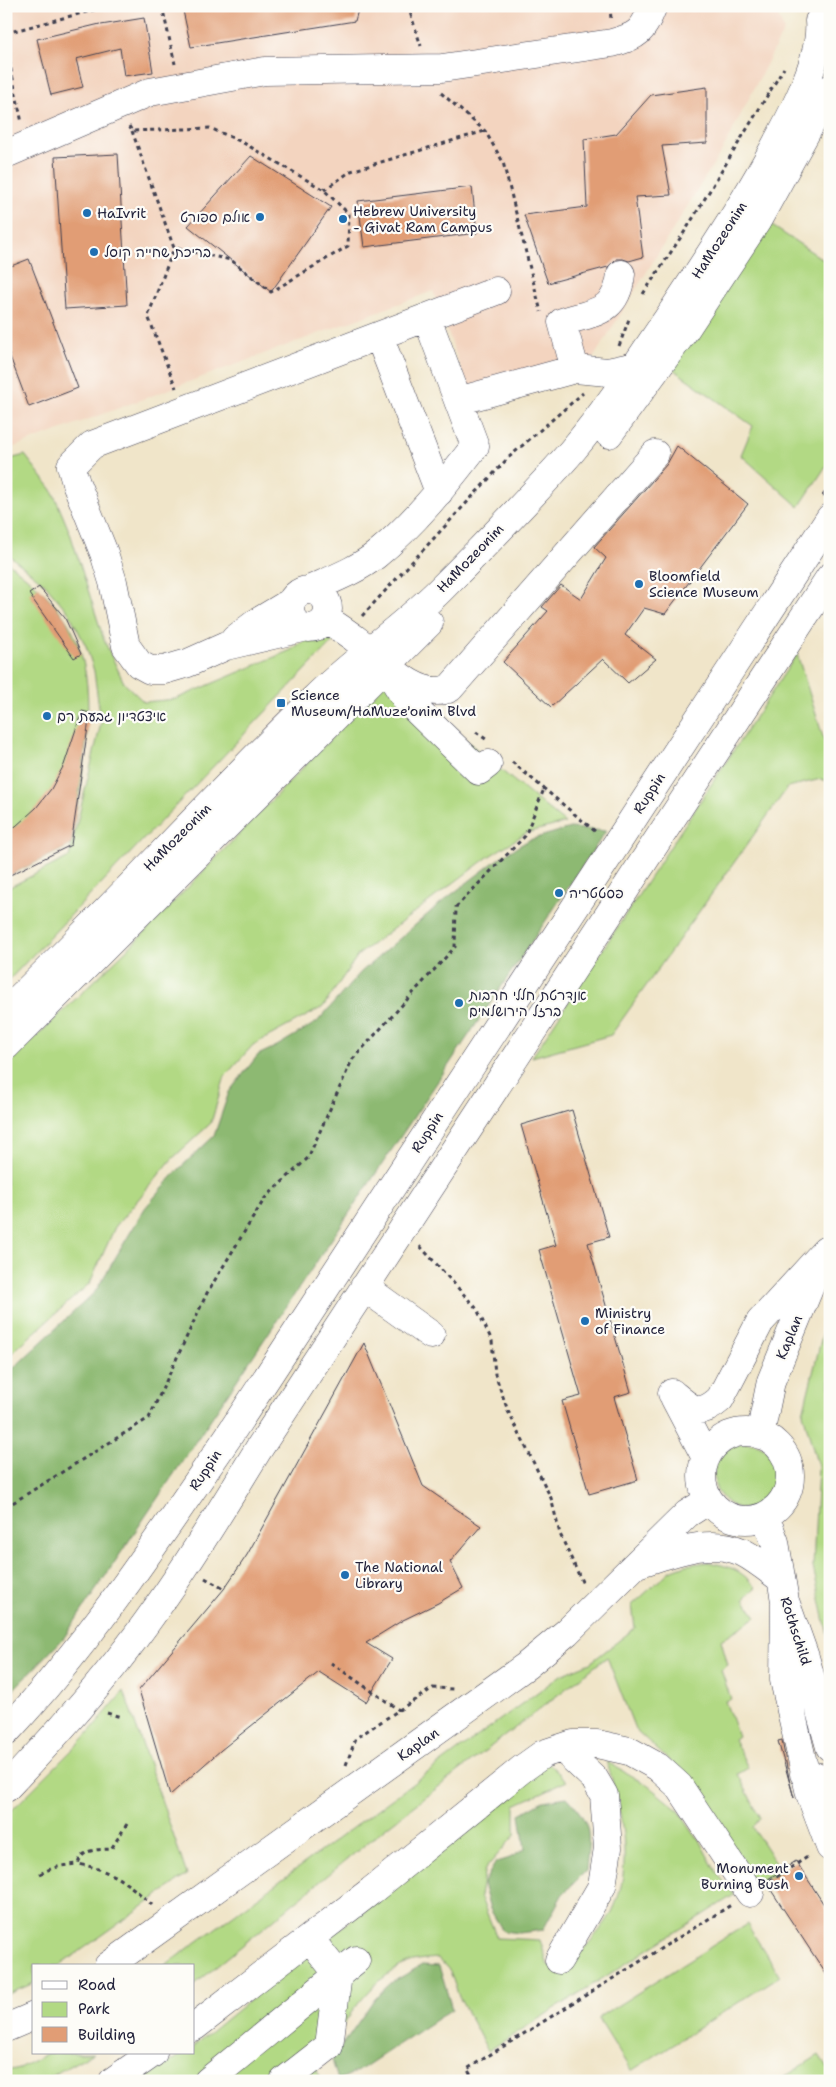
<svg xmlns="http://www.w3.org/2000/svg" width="836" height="2087" font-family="'Shantell Sans','Playpen Sans Hebrew',sans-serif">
<rect width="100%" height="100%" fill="#fdfcf7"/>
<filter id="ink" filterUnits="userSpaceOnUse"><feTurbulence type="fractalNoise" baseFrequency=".02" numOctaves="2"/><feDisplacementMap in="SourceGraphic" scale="10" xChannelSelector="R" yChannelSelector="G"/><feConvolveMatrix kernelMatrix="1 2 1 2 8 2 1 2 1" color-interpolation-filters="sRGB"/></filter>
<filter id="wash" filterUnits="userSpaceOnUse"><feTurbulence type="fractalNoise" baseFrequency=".0096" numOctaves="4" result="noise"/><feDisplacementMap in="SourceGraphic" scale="20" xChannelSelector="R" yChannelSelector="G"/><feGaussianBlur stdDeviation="1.12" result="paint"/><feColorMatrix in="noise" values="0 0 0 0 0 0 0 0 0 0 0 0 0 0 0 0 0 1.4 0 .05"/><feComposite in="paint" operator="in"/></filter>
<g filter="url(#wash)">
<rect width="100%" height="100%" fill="#f0e5c9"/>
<!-- built -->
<path fill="#f3d4bf" d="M 6,6 L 774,6 L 784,30 L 724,147 L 594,357 L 471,396 L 433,291 L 6,450 Z"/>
<!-- green -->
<path fill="#b2d984" stroke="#6a7e60" d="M 766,222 L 830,264 L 830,460 L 799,507 L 741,455 L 753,426 L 670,367 Z
M 25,455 L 52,490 L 70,533 L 104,640 L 124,683 L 144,702 L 176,699 L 291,650 L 330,622 L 340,634 L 6,983 L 6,889 L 69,857 L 101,723 L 94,671 L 86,646 L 69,613 L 44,583 L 6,553 L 6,460 Z
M 6,561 C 27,578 49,594 64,617 C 107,680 81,774 71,845 L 6,877 Z
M 797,654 L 830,759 L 830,782 L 821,779 L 788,787 L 611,1035 L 532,1057 Z
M 392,675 L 490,761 L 565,823 L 526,833 L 488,857 L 358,955 L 323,1007 L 253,1045 L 225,1076 L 211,1123 L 172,1159 L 115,1227 L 90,1283 L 6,1358 L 6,1066 L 144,933 Z
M 830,1314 L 830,1645 L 813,1567 L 818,1467 L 803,1413 L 823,1332 Z
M714 1476a33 33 0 1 1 66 0a33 33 0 1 1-66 0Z
M 708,1562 C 732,1567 739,1569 756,1587 L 744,1599 L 756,1617 L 721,1640 L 728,1665 L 721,1670 L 731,1699 L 725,1701 L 738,1736 L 734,1739 L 748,1768 L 738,1774 L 760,1818 L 753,1828 L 781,1871 L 756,1885 L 676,1767 L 635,1729 L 607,1657 L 389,1825 L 194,1985 L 194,1966 L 164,1966 L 561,1675 L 590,1663 L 635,1628 L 632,1605 L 670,1571 L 686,1565 Z
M 124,1691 L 187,1875 L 59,1966 L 34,1966 L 34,1983 L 6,1995 L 6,1816 L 84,1738 Z
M 607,1762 L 647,1785 L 679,1811 L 699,1840 L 715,1870 L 734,1895 L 488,2051 L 459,1997 L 450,1971 L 438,1958 C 428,1959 416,1959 407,1963 C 368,1980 336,2032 317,2069 L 320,2081 L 141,2081 L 184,2053 L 194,2053 L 194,2046 L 280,1975 L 473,1827 L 524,1780 L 548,1763 L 567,1781 L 515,1805 L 515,1835 L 485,1869 L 480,1896 L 497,1938 L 540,1940 L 548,1966 L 566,1969 C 579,1954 604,1928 612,1912 C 635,1866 621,1810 607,1762 Z
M 747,1924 L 780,1976 L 631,2071 L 598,2018 Z
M 48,2053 L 93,2053 L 42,2081 L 6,2081 L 6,2071 L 20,2068 Z
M 819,2055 L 830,2072 L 830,2081 L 778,2081 Z"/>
<!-- forest -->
<path fill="#8db972" stroke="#586e56" d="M 570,828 L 606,831 L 63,1639 L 6,1697 L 6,1375 L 95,1292 L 145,1208 L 179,1169 L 214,1136 L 229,1092 L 258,1055 L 277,1046 L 317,1022 L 361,972 L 443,901 L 502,856 L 529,840 Z
M 567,1797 C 594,1827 589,1833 586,1871 L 562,1895 L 543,1930 L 519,1933 L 503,1931 L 490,1909 L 483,1884 L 496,1862 L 510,1858 L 525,1849 L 520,1814 L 543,1801 Z
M 422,1965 L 439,1966 L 452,2009 L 360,2070 L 338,2080 L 332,2060 L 375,1998 L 391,1983 Z"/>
<g id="blocks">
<!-- building -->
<path fill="#e19d75" d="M 182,6 L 359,6 L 355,21 L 191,47 Z
M 144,18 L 153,72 L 124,76 L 120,48 L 76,59 L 83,87 L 51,95 L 37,39 L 100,24 L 101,25 Z
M 707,87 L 707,143 L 662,146 L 671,195 L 635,197 L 643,257 L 629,261 L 623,259 L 616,259 L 608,267 L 548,283 L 524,215 L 587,207 L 584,139 L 616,134 L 651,95 Z
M 118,154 L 127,305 L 65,309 L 55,157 Z
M 251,156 L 331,207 L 271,292 L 188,226 Z
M 472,187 L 477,233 L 364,247 L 358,201 Z
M 29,259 L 78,388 L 29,407 L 6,346 L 6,268 Z
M 677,446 L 748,504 L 665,614 L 644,608 L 625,635 L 656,659 L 628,683 L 603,659 L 551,707 L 503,662 L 548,611 L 542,607 L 561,585 L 581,599 L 606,558 L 594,547 L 667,464 Z
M 39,587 L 65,618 L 81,654 L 74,658 L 29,594 Z
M 82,711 L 90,713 L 71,845 L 6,877 L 6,832 L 16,826 L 36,808 L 51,789 L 64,765 Z
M 572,1110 L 609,1237 L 588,1243 L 631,1392 L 614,1397 L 638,1480 L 589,1494 L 562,1401 L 581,1396 L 539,1250 L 556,1245 L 521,1125 Z
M 364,1343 L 423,1486 L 481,1526 L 450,1562 L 463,1588 L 438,1603 L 403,1620 L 366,1643 L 392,1659 L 366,1702 L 319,1672 L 221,1750 L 170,1795 L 139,1690 L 224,1589 L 247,1555 Z
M 782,1740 L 789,1779 L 794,1798 L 778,1741 Z
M 796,1861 L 830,1914 L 830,1980 L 765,1881 Z"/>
</g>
</g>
<g filter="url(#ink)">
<use href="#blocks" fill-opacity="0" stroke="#413f50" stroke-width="1"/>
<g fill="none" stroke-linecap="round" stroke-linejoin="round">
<defs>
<path id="minor" d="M 6,154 L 150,92 L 265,71 L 442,68 L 612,43 C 638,36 643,32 653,6
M 379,336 L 439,492
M 575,369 L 562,322 C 594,312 617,313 621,274
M 458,401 L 575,369 L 608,372 L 636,366
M 609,434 L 683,333 L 757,221 L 830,89
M 311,589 C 333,579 357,570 376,555 C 414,524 445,485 475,446 L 427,318
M290 609a19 19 0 1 1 38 0a19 19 0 1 1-38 0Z
M 326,619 C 337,626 348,633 358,641 C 380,658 418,703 450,688 L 655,454
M 303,628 L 226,646 L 188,663 L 164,670 L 150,670 L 139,664 L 126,646 L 113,582 L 104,553 L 76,483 L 71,466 L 92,445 L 496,291
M 235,639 L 256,623 L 291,602
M 389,672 L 407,701 L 479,771 L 488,764
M 6,1011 C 111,910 209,801 313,700 C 353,660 401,629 441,589 C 485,545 530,499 571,452 C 609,407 641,358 674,309 C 705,262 737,215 764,166 C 784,130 823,62 819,21
M 6,1046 L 429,623
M 364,1287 L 431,1335
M 672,1393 C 691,1409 699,1418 720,1399 L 760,1322 L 825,1251
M 674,1397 L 706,1458
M702 1476a44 44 0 1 1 88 0a44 44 0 1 1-88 0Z
M 760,1435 L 771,1381 L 818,1267
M 765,1516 L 775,1542 L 785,1601 L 805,1657 L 830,1747
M 640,1563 C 673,1553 709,1537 742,1552 C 756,1559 769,1570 781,1579
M 785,1601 L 784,1680 L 810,1794 L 830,1847
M 6,1732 C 90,1642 159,1538 228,1437 L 830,518
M 804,1774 L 830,1779
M 6,1788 C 41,1751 75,1714 107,1674 C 164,1604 211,1527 258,1450 L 830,577
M 559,1960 L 602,1886 L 608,1848 L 604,1795 L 594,1778 L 562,1748
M 108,1966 L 526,1666 L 567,1632 L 687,1514 L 709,1500
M 194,2027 L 371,1891 L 522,1769 L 543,1754 L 573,1744 L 597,1744 L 629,1751 L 658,1767 L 679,1786 L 750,1893
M 6,2028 L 34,2016
M 113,2081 L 153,2053
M 208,2081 L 356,1960
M 284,2081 L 329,2046 L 338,1974 L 310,1939"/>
</defs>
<!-- minor casing -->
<use href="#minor" stroke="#413f50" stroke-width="29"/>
<!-- path -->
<path stroke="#413f50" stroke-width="3" stroke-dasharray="4 4" stroke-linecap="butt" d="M 162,6 L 175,64
M 408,6 L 421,46
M 610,6 L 611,20
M 6,33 L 109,6
M 6,45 L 22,123
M 441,93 L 485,131 L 503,162 L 541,312
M 129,126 L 132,131 L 210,128 L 242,142 L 324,190 L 349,214 L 348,246 L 271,292 L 231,260 L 174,248
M 132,131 L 174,248 L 148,316 L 176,388
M 324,190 L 351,171 L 485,131
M 643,294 L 687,228 L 784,68
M 619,346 L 629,319
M 823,496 L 830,486
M 362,616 L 508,458 L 583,393
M 476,732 L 487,740
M 512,762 L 596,832
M 420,1246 L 477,1309 L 492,1341 L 495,1374 L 508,1411 L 551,1498 L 560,1534 L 583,1584
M 6,1507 L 149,1418 L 207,1293 L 265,1198 L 308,1158 L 352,1060 L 455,947 L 456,907 L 525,836 L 544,789
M 205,1578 L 224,1589
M 331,1663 L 399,1710
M 107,1713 L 121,1717
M 346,1765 L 356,1738 L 433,1688 L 453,1689
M 127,1824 L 111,1849 C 97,1850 82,1848 78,1864 C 109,1869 129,1883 152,1905
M 40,1874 C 52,1867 64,1865 78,1864
M 770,1881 L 809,1856
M 475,2081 L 467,2069 L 731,1905"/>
<!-- minor -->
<use href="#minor" stroke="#fff" stroke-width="28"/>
</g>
</g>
<!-- markers -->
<g fill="#1f6fb2" stroke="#fdfcf7" stroke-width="2">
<circle cx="87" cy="213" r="5"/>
<circle cx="260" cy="217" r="5"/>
<circle cx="343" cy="219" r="5"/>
<circle cx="94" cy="252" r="5"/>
<circle cx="639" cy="584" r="5"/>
<rect x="276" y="698" width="10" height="10" rx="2.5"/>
<circle cx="47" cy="716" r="5"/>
<circle cx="559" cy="893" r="5"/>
<circle cx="459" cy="1003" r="5"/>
<circle cx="585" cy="1321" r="5"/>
<circle cx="345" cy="1575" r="5"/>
<circle cx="799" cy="1876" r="5"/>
</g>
<g text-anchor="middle" stroke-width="4.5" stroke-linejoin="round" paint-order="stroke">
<!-- poi labels -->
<g font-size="14" fill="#22223b" stroke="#fdfcf7" text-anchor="start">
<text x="353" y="216">Hebrew University<tspan x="353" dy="16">- Givat Ram Campus</tspan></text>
<text x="97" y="218">HaIvrit</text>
<text x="250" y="222" text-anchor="end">אולם ספורט</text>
<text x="104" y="257">בריכת שחייה קוסל</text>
<text x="649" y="581">Bloomfield<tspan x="649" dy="16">Science Museum</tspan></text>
<text x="291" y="700">Science<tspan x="291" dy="16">Museum/HaMuze'onim Blvd</tspan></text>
<text x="57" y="721">איצטדיון גבעת רם</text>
<text x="569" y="898">פסטטריה</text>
<text x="469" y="1000">אנדרטת חללי חרבות<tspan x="469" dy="16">ברזל הירושלמים</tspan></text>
<text x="595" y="1318">Ministry<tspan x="595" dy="16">of Finance</tspan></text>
<text x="355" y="1572">The National<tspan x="355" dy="16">Library</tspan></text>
<text x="789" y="1873" text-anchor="end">Monument<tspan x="789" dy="16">Burning Bush</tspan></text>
</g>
<!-- street labels -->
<g font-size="14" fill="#22223b" stroke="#fdfcf7">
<text transform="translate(719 240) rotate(-57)" y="5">HaMozeonim</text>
<text transform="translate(470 558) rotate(-46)" y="5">HaMozeonim</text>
<text transform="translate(649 793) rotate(-57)" y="5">Ruppin</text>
<text transform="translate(177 837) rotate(-45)" y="5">HaMozeonim</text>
<text transform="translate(427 1132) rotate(-57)" y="5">Ruppin</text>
<text transform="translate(789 1337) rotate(-67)" y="5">Kaplan</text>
<text transform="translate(205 1470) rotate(-56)" y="5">Ruppin</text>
<text transform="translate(796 1631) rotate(72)" y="5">Rothschild</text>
<text transform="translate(418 1744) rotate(-35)" y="5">Kaplan</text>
</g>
</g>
<!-- margin -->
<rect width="836" height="2087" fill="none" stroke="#fdfcf7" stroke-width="25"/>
<!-- legend -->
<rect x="32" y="1964" width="162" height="90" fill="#fdfcf7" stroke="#a5a5ac"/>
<rect x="42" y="1981" width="25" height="8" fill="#ffffff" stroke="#a5a5ac"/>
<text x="78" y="1990" font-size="15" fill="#22223b">Road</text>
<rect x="42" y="2002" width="25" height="15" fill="#b2d984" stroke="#a5a5ac"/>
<text x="78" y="2014" font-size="15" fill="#22223b">Park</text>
<rect x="42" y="2027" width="25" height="15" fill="#e19d75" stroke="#a5a5ac"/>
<text x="78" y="2040" font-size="15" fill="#22223b">Building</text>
</svg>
